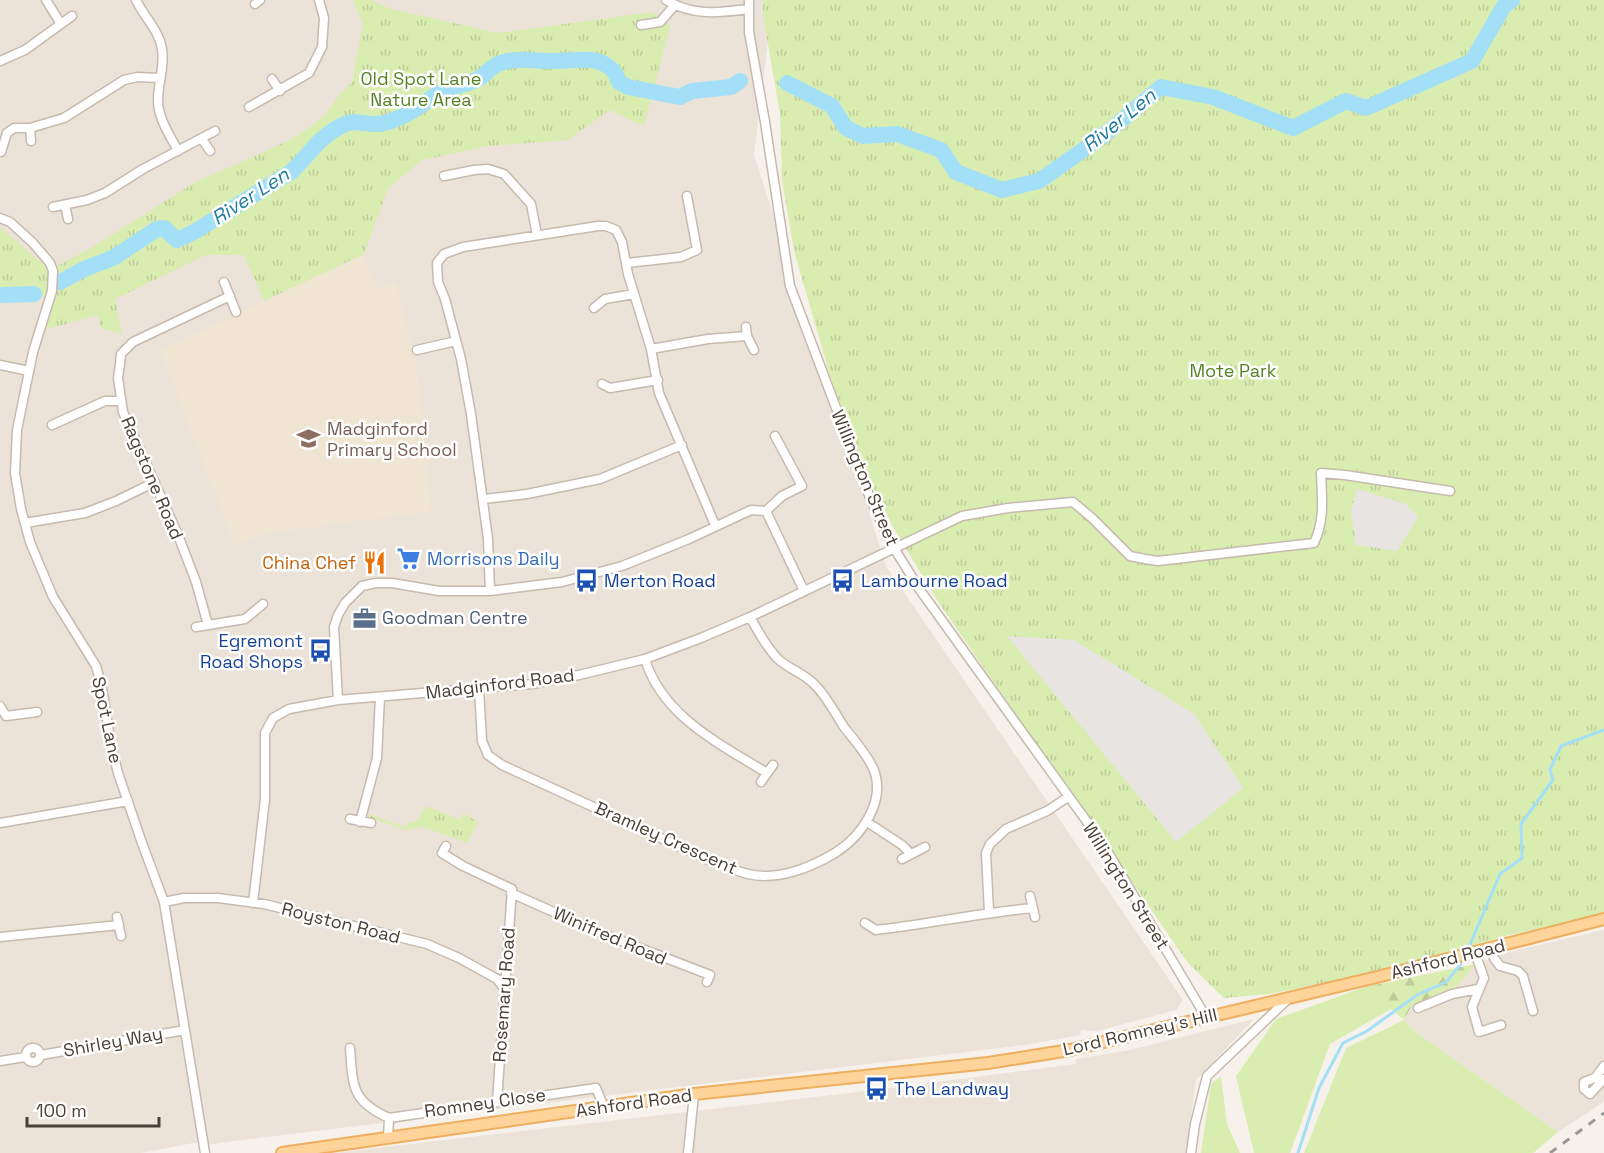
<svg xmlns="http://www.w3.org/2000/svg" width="1604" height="1153" font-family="'Space Grotesk',sans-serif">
<defs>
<pattern id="forest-firs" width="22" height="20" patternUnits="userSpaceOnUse" patternTransform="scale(1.5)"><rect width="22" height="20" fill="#daedb0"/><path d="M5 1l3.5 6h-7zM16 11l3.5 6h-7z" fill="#bdcc98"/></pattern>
<pattern id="park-tufts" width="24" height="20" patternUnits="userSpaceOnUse" patternTransform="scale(1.5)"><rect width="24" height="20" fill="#daedb0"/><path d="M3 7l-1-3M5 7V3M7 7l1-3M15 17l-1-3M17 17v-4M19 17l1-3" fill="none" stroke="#bdcc98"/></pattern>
</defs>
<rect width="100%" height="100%" fill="#f6f1ea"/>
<!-- residential -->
<path fill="#ebe2d8" d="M 0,0 L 773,0 L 754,155 L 886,566 L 1183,1000 L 1176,1010 L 1097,1031 L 1081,1030 L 1080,1035 L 1024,1045 L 234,1141 L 214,1144 L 193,1143 L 141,1153 L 0,1153 Z
M 1604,930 L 1604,1102 L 1558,1132 L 1418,1034 L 1404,1020 L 1411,1007 L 1456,987 L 1476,964 L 1509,952 Z
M 1254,1019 L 1196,1080 L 1186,1153 L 334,1153 L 892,1088 L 1076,1064 L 1076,1059 L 1130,1050 Z"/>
<!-- education -->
<path fill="#f0e4d3" d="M 364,254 L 377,289 L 396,282 L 417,366 L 431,512 L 267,533 L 235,546 L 160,350 Z"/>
<!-- grass -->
<path fill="#daedb0" d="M 1365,987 L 1391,1009 L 1330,1044 L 1290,1153 L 1254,1153 L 1236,1076 L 1276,1019 Z
M 1404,1020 L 1418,1034 L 1558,1132 L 1533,1153 L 1304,1153 L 1346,1048 Z
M 1221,1076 L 1227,1124 L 1240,1153 L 1201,1153 L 1211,1084 Z"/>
<!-- forest -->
<path fill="url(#forest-firs)" d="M 1476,964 L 1456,987 L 1411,1007 L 1404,1020 L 1365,987 Z"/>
<!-- park -->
<path fill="url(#park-tufts)" d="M 353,0 L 371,0 L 391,9 L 498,33 L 652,12 L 670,26 L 644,126 L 609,110 L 568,140 L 488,146 L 422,160 L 388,188 L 364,254 L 264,301 L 244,255 L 206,255 L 115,299 L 122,334 L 101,328 L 98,315 L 40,331 L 47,294 L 34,298 L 0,298 L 0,228 L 44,265 L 50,278 L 52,269 L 91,248 L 194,183 L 290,140 L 307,129 L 325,115 L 340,94 L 352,82 L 363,24 Z
M 763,0 L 1604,0 L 1604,915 L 1509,935 L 1391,969 L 1270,994 L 1224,998 L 1188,963 L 939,603 L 893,527 L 872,485 L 855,446 L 829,372 L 794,251 L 782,181 L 780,114 L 763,15 Z
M 425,806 L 461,820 L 463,813 L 478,822 L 467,843 L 423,827 L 405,830 L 368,817 L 369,814 L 405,827 L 407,824 L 418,820 Z"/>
<!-- parking -->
<path fill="#e8e4e2" d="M 1357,489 L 1406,504 L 1418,517 L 1397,551 L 1356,545 L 1351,511 Z
M 1007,636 L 1074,640 L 1194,714 L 1243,788 L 1176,842 Z"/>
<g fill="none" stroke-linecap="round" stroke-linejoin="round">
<!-- stream -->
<path stroke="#a3e0f7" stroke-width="3" d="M 1469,947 L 1500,874 L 1522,858 L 1521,824 L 1553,780 L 1550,770 L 1561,746 L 1604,730
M 1298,1153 L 1319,1088 L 1343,1043 L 1367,1031 L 1417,995 L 1446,982 L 1461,964"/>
<!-- river -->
<path stroke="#a3e0f7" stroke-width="16" d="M 787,83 L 832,106 L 846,128 L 863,136 L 897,134 L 941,150 L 956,172 L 1002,190 L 1039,181 L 1103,136 L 1161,87 L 1213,97 L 1293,128 L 1346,101 L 1366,108 L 1472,61 L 1504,6 L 1512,0
M 60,282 L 84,269 L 113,258 L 157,229 L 164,228 L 177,240 L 194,232 L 291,172 C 308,156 319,137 341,126 C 353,119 363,124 376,124 C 383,124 392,121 398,118 C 415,112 426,100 441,92 C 453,85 468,85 480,78 C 486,74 491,67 498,64 C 518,56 536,62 556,61 C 573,61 591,56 606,65 C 613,69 617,75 619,82 L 628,87 L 680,97 L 692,91 L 731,87 L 740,81
M 0,295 L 34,294"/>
<defs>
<path id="minor" d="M 46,0 L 61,24
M 136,0 C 144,17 159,30 162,49 C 165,67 158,82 158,100 C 158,119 170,135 178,151
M 666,0 C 693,16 718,13 748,9
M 749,0 L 749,32 L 765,122 L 790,286 L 872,503 L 894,548 L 920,590 L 1103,844 L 1206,1017
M 255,4 L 260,0
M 641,25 L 660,22 L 675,5
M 0,61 L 25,50 L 72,16
M 272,79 L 280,91
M 249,107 L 309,73 L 322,47 L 324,18 L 319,0
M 30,128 L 31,141
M 202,139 L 210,151
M 1,152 L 7,133 L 14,128 L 30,128 L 64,118 L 124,80 L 137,77 L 160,78
M 444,176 L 474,170 L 488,169 L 504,174 L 531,204 L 537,235
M 65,205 L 68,219
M 53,207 L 87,200 L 105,193 L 143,169 L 215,131
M 0,218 L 10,222 L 33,243 L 50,263 L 53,271 L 52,291 L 33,352 L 17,430 L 15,473 L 21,509 L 30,542 L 53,597 L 96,666 L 102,688 L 111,745 L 118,773 L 142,843 L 164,902 L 205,1153
M 627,263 L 681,257 L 697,250 L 687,196
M 224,282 L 236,312
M 594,308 L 605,299 L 634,294
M 746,327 L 747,336 L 754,350
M 651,349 L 708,339 L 747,336
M 417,350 L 456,341
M 0,365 L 29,371
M 602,384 L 610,388 L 658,380
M 52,425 L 105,401 L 121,401
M 484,499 L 527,494 L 600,479 L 682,445
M 766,511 L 782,496 L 802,486 L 775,436
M 766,511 L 804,591
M 25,523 L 85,513 L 116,501 L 155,482
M 490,591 L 488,539 L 471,414 L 461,359 L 445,299 L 438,282 L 437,263 L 444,254 L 463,247 L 598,226 L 606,226 L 616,230 L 622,242 L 628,274 L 651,349 L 659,393 L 715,525
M 208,625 L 196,582 L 178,535 L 123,412 L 118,378 L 120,364 L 121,354 L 133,342 L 230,296
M 196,627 L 245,619 L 263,604
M 645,659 C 662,716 720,744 767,773
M 479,689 L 482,741 L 488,755 L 502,765 L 713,862 C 725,866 736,871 748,874 C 777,881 810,868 835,853 C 862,836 887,800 873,768 C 866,753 854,740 844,727 C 835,713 827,697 815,685 C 805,674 789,669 778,659 C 766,647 758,631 750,617
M 338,700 L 334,627 L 338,615 L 345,603 L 362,586 L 376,583 L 392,583 L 439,591 L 490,591 L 562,582 L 622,566 L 689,539 L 751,510 L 766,511
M 0,706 L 6,716 L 37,712
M 761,782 L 773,765
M 350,819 L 371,823
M 360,822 L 377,758 L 380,697
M 867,822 L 902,845 L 911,854
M 0,823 L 128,801
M 446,846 L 442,853 L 463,866 L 512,889 L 497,1101
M 902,859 L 925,847
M 511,893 L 601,933 L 710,975 L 707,982
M 1030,896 L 1035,917
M 164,902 L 184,898 L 218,898 L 264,904 L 427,944 L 459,958 L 497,979 L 505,990
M 253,903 L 265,799 L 265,733 L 273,718 L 289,709 L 338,700 L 532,684 L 579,675 L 645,659 L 701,638 L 750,617 L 962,516 L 1008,508 L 1073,502 L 1092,518 L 1130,556 L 1145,559 L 1158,561 L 1314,543 C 1325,519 1322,498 1321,473 L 1345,475 L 1450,491
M 989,912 L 986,853 L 990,844 L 1006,829 L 1047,811 L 1068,797
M 117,917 L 121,936
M 865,923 L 876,930 C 928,924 980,913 1033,908
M 0,937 L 119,925
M 1492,949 L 1494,958 L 1500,966 L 1518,971 L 1523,976 L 1533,1011
M 1475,953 L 1484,978 L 1472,1007 L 1479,1032 L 1501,1025
M 1418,1008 L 1452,994 L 1478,989
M26 1055a7 7 0 1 1 14 0a7 7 0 1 1-14 0Z
M 350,1048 C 353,1086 351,1101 389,1118 L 596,1088 L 604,1107
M 41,1055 L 185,1030
M 0,1061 L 25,1057
M 1604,1066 L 1595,1078 L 1584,1082 L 1584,1089 L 1590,1094 L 1604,1079
M 388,1138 L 389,1118
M 688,1153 L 694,1094
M 1191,1153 L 1195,1124 L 1207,1076 L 1289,998"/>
<path id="major" d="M 282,1153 L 694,1094 L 988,1063 L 1070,1050 L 1377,977 L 1604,919"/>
</defs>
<!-- minor casing -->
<use href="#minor" stroke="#c6baae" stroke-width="11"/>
<!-- major casing -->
<use href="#major" stroke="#eeaf60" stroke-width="14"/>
<!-- minor -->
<use href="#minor" stroke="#fff" stroke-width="8"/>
<!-- major -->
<use href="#major" stroke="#ffd49a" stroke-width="10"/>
<!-- rail -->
<path stroke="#999" stroke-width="3" stroke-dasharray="8 8" stroke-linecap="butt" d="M 1550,1153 L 1604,1113"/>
</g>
<!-- icons -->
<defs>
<symbol id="school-bare" viewBox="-9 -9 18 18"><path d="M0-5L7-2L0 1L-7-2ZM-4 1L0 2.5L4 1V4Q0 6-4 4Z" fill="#8d6e63" stroke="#fff" stroke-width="2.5" paint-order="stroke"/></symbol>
<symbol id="supermarket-bare" viewBox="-9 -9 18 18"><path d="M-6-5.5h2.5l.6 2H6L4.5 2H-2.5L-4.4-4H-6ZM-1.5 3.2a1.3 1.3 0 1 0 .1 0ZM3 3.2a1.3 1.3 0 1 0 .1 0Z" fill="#3f7fe0" stroke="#fff" stroke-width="2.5" paint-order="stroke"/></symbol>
<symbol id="restaurant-bare" viewBox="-9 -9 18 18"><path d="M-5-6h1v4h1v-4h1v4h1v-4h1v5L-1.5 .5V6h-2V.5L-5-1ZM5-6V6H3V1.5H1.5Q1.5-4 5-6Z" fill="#e8710a" stroke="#fff" stroke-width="2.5" paint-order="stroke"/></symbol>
<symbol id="bus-bare" viewBox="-9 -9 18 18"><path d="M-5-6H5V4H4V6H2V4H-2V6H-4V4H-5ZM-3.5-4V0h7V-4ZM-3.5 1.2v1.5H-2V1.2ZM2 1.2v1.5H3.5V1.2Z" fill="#1a4fb4" stroke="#fff" stroke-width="2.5" paint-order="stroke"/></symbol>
<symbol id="office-bare" viewBox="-9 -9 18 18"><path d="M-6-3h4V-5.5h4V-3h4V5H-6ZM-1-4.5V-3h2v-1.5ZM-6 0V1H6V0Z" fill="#5c6f8a" stroke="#fff" stroke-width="2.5" paint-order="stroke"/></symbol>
</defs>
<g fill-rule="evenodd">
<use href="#school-bare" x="292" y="422" width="33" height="33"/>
<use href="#supermarket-bare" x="392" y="542" width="33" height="33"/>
<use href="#restaurant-bare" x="358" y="546" width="33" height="33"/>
<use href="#bus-bare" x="570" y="564" width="33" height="33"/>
<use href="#bus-bare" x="826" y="564" width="33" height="33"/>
<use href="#office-bare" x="348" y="602" width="33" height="33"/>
<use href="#bus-bare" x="304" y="634" width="33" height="33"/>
<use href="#bus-bare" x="860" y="1072" width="33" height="33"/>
</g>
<g text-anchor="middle" stroke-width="5" stroke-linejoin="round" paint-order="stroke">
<!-- park labels -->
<g font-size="18" fill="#558324" stroke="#fff">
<text x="421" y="85">Old Spot Lane<tspan x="421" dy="21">Nature Area</tspan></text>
<text x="1233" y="377">Mote Park</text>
</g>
<!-- education labels -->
<g font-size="18" fill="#785e54" stroke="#fff" text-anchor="start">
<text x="327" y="435">Madginford<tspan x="327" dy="21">Primary School</tspan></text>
</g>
<!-- street labels -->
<g font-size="18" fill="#4b4037" stroke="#fff">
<text transform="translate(152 478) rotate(67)" y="6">Ragstone Road</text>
<text transform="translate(865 478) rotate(67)" y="6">Willington Street</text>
<text transform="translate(500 684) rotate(-7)" y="6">Madginford Road</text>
<text transform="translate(107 720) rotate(78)" y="6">Spot Lane</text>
<text transform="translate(666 838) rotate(24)" y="6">Bramley Crescent</text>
<text transform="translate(1126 886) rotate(58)" y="6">Willington Street</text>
<text transform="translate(341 923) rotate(14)" y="6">Royston Road</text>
<text transform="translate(610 936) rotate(23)" y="6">Winifred Road</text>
<text transform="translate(1448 959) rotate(-14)" y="6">Ashford Road</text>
<text transform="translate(504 995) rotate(-86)" y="6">Rosemary Road</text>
<text transform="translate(1140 1032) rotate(-13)" y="6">Lord Romney's Hill</text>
<text transform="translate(113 1042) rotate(-10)" y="6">Shirley Way</text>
<text transform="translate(485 1103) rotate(-8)" y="6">Romney Close</text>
<text transform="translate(634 1103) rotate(-8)" y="6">Ashford Road</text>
</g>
<!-- shop labels -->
<g font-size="18" fill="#366cbe" stroke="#fff" text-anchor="start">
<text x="427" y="565">Morrisons Daily</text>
</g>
<!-- food labels -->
<g font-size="18" fill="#c56008" stroke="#fff" text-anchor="end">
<text x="356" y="569">China Chef</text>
</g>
<!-- transit labels -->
<g font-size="18" fill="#164399" stroke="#fff" text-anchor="start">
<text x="604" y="587">Merton Road</text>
<text x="861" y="587">Lambourne Road</text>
<text x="303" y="647" text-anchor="end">Egremont<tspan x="303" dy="21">Road Shops</tspan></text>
<text x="894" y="1095">The Landway</text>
</g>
<!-- service labels -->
<g font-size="18" fill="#4e5e75" stroke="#fff" text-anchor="start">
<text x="382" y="624">Goodman Centre</text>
</g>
<!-- water labels -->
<g font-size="20" font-style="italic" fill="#217b9f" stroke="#fff">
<text transform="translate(1119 120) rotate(-39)" y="7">River Len</text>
<text transform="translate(250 196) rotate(-33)" y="7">River Len</text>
</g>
</g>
<!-- scale -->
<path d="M27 1117v9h132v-9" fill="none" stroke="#4b4037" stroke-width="3"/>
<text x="36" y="1117" font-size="18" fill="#4b4037" stroke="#ffffff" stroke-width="4.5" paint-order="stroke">100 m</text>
</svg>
